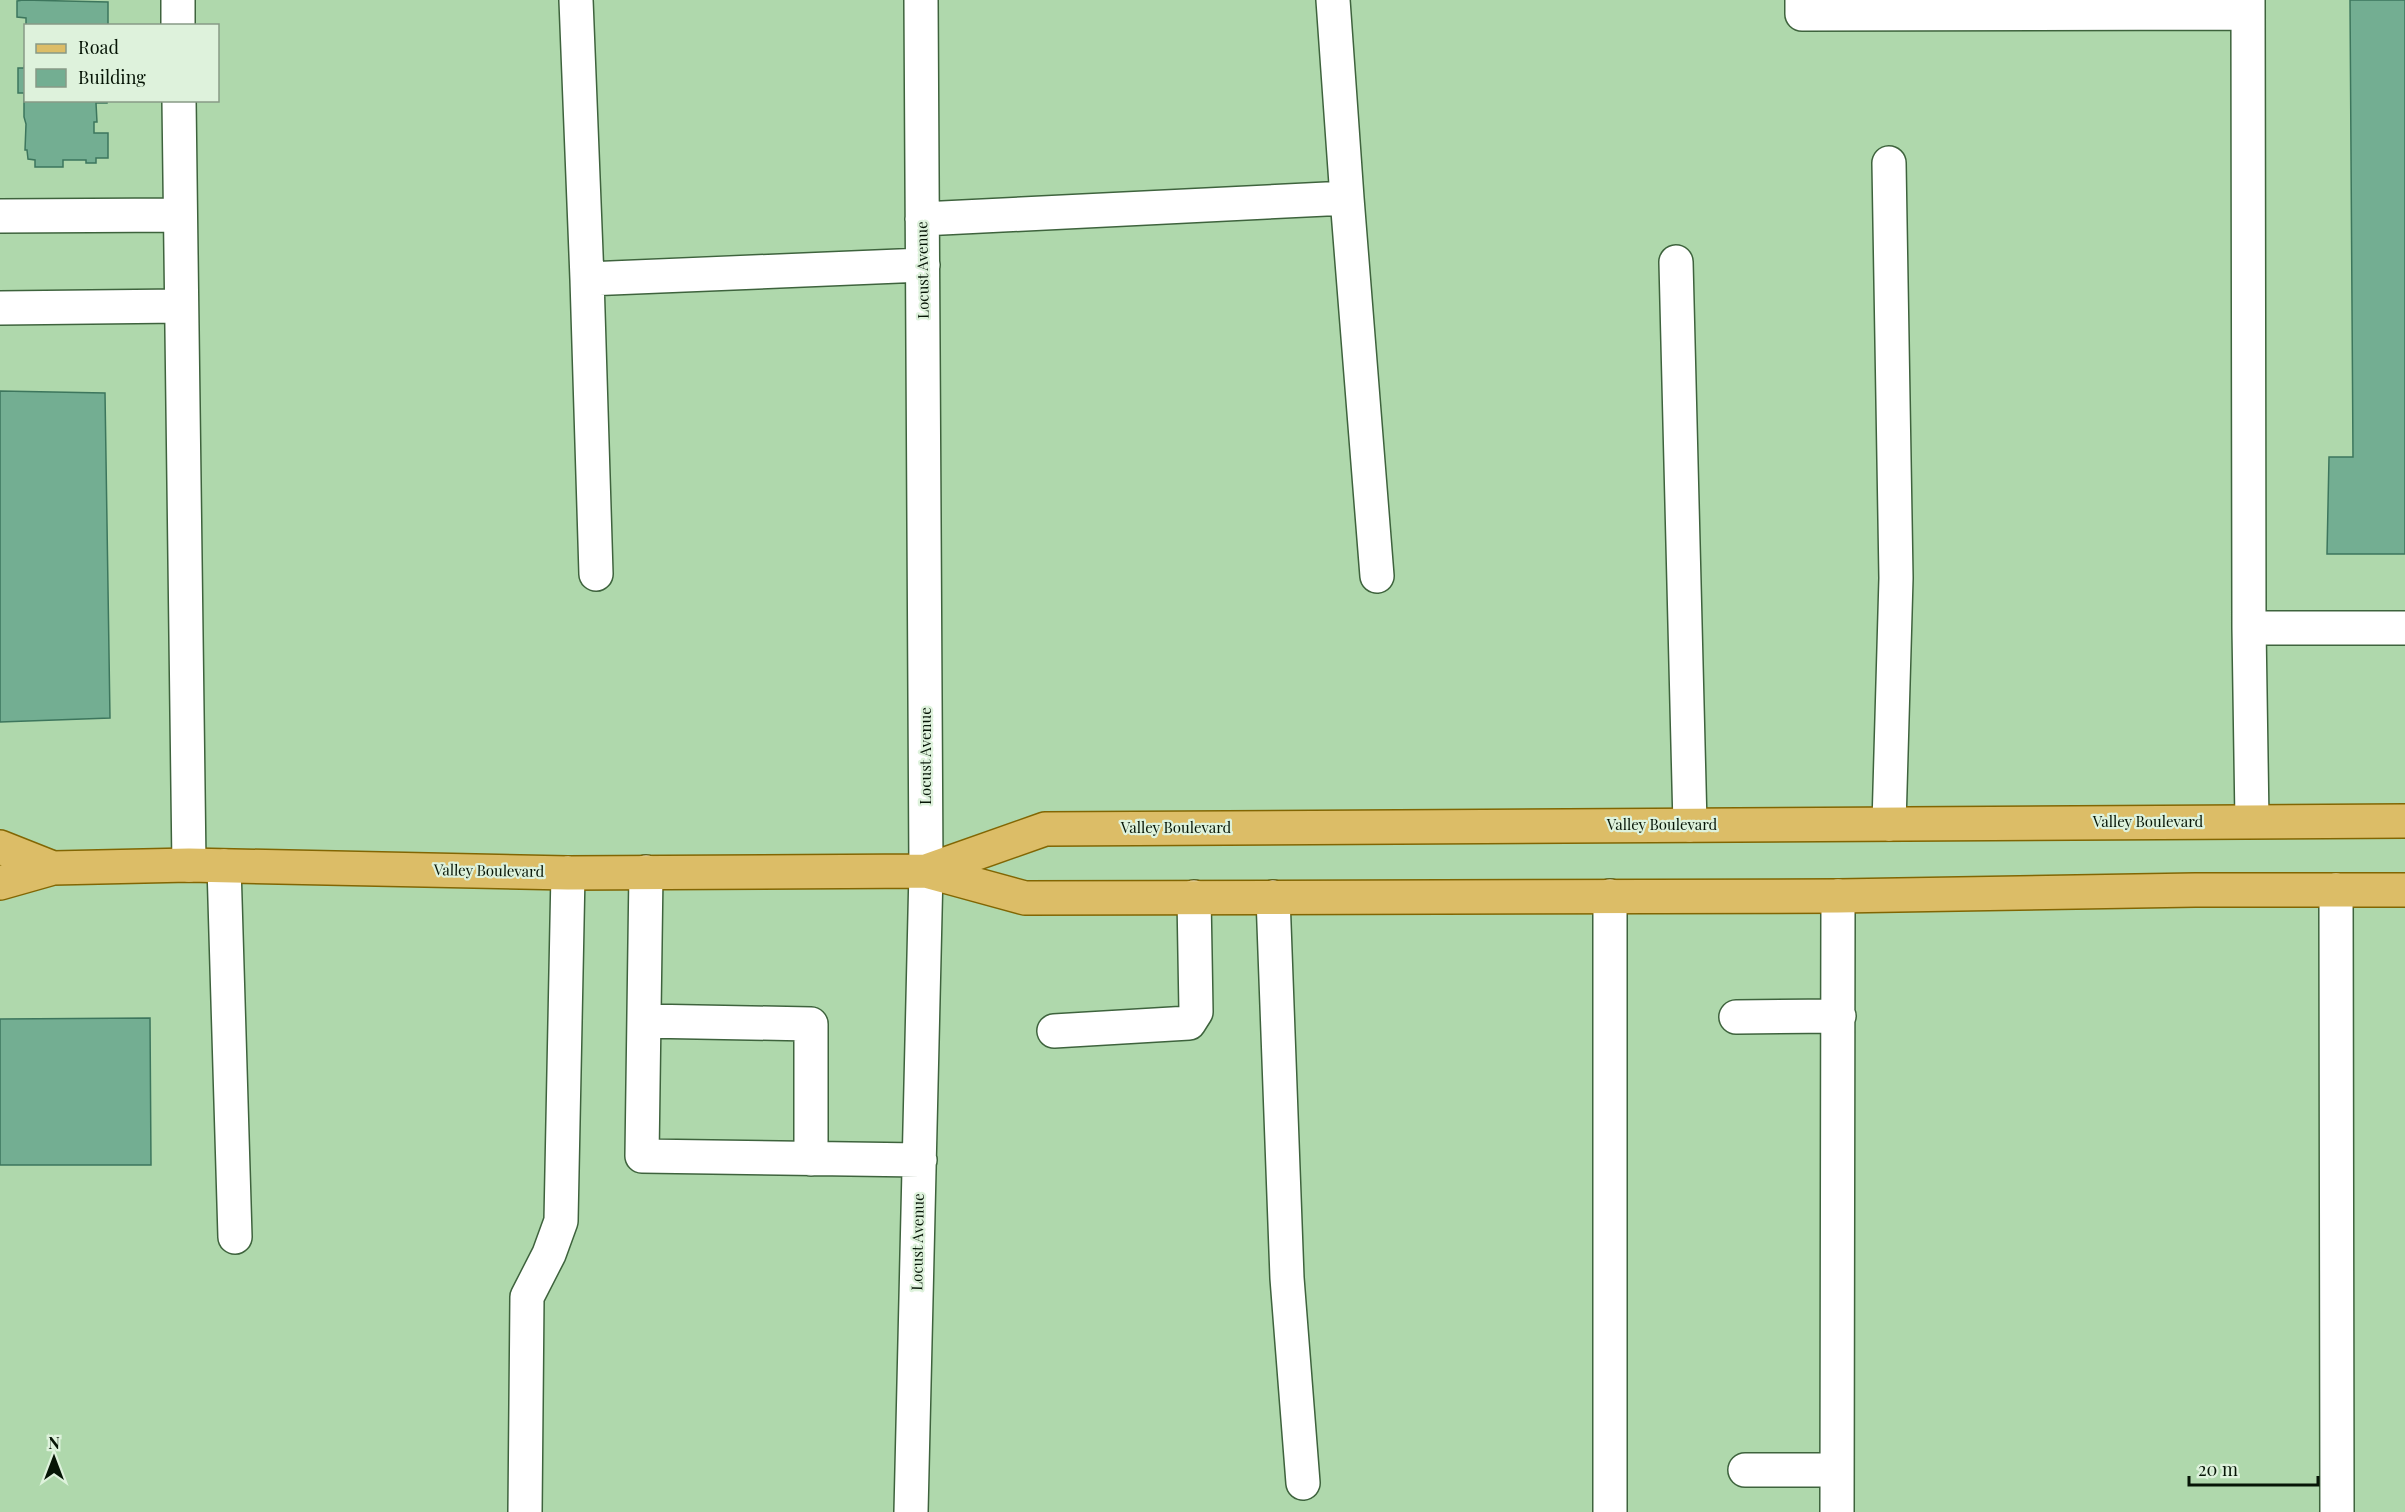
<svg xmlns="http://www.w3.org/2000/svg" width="2405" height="1512" font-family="'Playfair Display',serif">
<rect width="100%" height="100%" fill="#afd8ac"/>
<!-- building -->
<path fill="#73ae92" stroke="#3d765d" stroke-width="1.5" d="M 23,0 L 108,2 L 108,26 L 26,26 L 26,18 L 17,17 L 17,1 Z
M 2350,0 L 2405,0 L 2405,554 L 2327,554 L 2329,457 L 2353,457 Z
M 26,56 L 26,100 L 107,100 L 107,103 L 96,103 L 97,122 L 94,122 L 94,133 L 108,133 L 108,158 L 96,158 L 96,163 L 86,163 L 86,160 L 63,160 L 63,167 L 35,167 L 35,160 L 28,159 L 27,150 L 25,150 L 26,124 L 24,117 L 24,93 L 18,93 L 18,68 L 24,68 Z
M 0,391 L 105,393 L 110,718 L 0,722 Z
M 150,1018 L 151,1165 L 0,1165 L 0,1019 Z"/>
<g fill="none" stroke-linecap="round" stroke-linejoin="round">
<defs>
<path id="minor" d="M 178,0 L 178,26
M 576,0 L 587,279 L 923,265
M 1802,0 L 1802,14 L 2248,13
M 2248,0 L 2249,628
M 179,100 L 189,865
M 1889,163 L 1896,578 L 1889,824
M 1347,198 L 1377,576
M 0,216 L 180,215
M 922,219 L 1347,198 L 1333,0
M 1676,262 L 1690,825
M 587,279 L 596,574
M 0,308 L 181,306
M 2252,821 L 2249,628 L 2405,628
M 224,866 L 235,1237
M 646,872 L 642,1156 L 920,1160
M 2336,890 L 2337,1512
M 1610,896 L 1610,1512
M 1273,897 L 1287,1278 L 1303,1483
M 1736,1017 L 1839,1016
M 644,1021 L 811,1024 L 811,1159
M 1054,1031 L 1189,1023 L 1196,1012 L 1194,897
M 1745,1470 L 1837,1470
M 525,1512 L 527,1297 L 549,1254 L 561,1221 L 568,873
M 911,1512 L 926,871 L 921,0
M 1837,1512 L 1838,896"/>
<path id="major" d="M 0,847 L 53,868
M 926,871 L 1045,829 L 2405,821
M 0,883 L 53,868 L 189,865 L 568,873 L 926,871 L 1025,898 L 1838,896 L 2195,890 L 2405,890"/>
</defs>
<!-- minor casing -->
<use href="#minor" stroke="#3e633d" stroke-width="36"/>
<!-- major casing -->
<use href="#major" stroke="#826603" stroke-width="36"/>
<!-- minor -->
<use href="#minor" stroke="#fff" stroke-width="33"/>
<!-- major -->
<use href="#major" stroke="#dcbd67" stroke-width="33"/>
</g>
<g text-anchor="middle" stroke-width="4.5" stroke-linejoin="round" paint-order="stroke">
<!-- street labels -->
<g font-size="15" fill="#061506" stroke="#def2dc">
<text transform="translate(923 270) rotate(-91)" y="5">Locust Avenue</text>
<text transform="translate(926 756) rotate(-90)" y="5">Locust Avenue</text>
<text x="2148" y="827">Valley Boulevard</text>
<text x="1662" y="830">Valley Boulevard</text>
<text x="1176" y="833">Valley Boulevard</text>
<text transform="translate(489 871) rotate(1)" y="5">Valley Boulevard</text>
<text transform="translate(918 1242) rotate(-89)" y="5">Locust Avenue</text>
</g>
</g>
<!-- legend -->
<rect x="24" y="24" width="195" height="78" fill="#def2dc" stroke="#889a86" stroke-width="1.5"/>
<rect x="36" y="44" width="30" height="9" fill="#dcbd67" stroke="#889a86" stroke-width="1.5"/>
<text x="78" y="54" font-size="18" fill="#061506">Road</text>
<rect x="36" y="69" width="30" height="18" fill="#73ae92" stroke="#889a86" stroke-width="1.5"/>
<text x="78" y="84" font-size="18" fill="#061506">Building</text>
<!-- north arrow -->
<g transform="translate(54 1458)" stroke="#def2dc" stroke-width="4.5" paint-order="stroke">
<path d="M0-4.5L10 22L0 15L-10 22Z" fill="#061506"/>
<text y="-9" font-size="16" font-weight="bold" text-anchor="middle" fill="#061506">N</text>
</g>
<!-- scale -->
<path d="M2189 1476v9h129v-9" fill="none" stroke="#061506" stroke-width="3"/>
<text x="2198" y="1476" font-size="18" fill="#061506" stroke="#def2dc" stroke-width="4.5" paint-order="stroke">20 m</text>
</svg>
